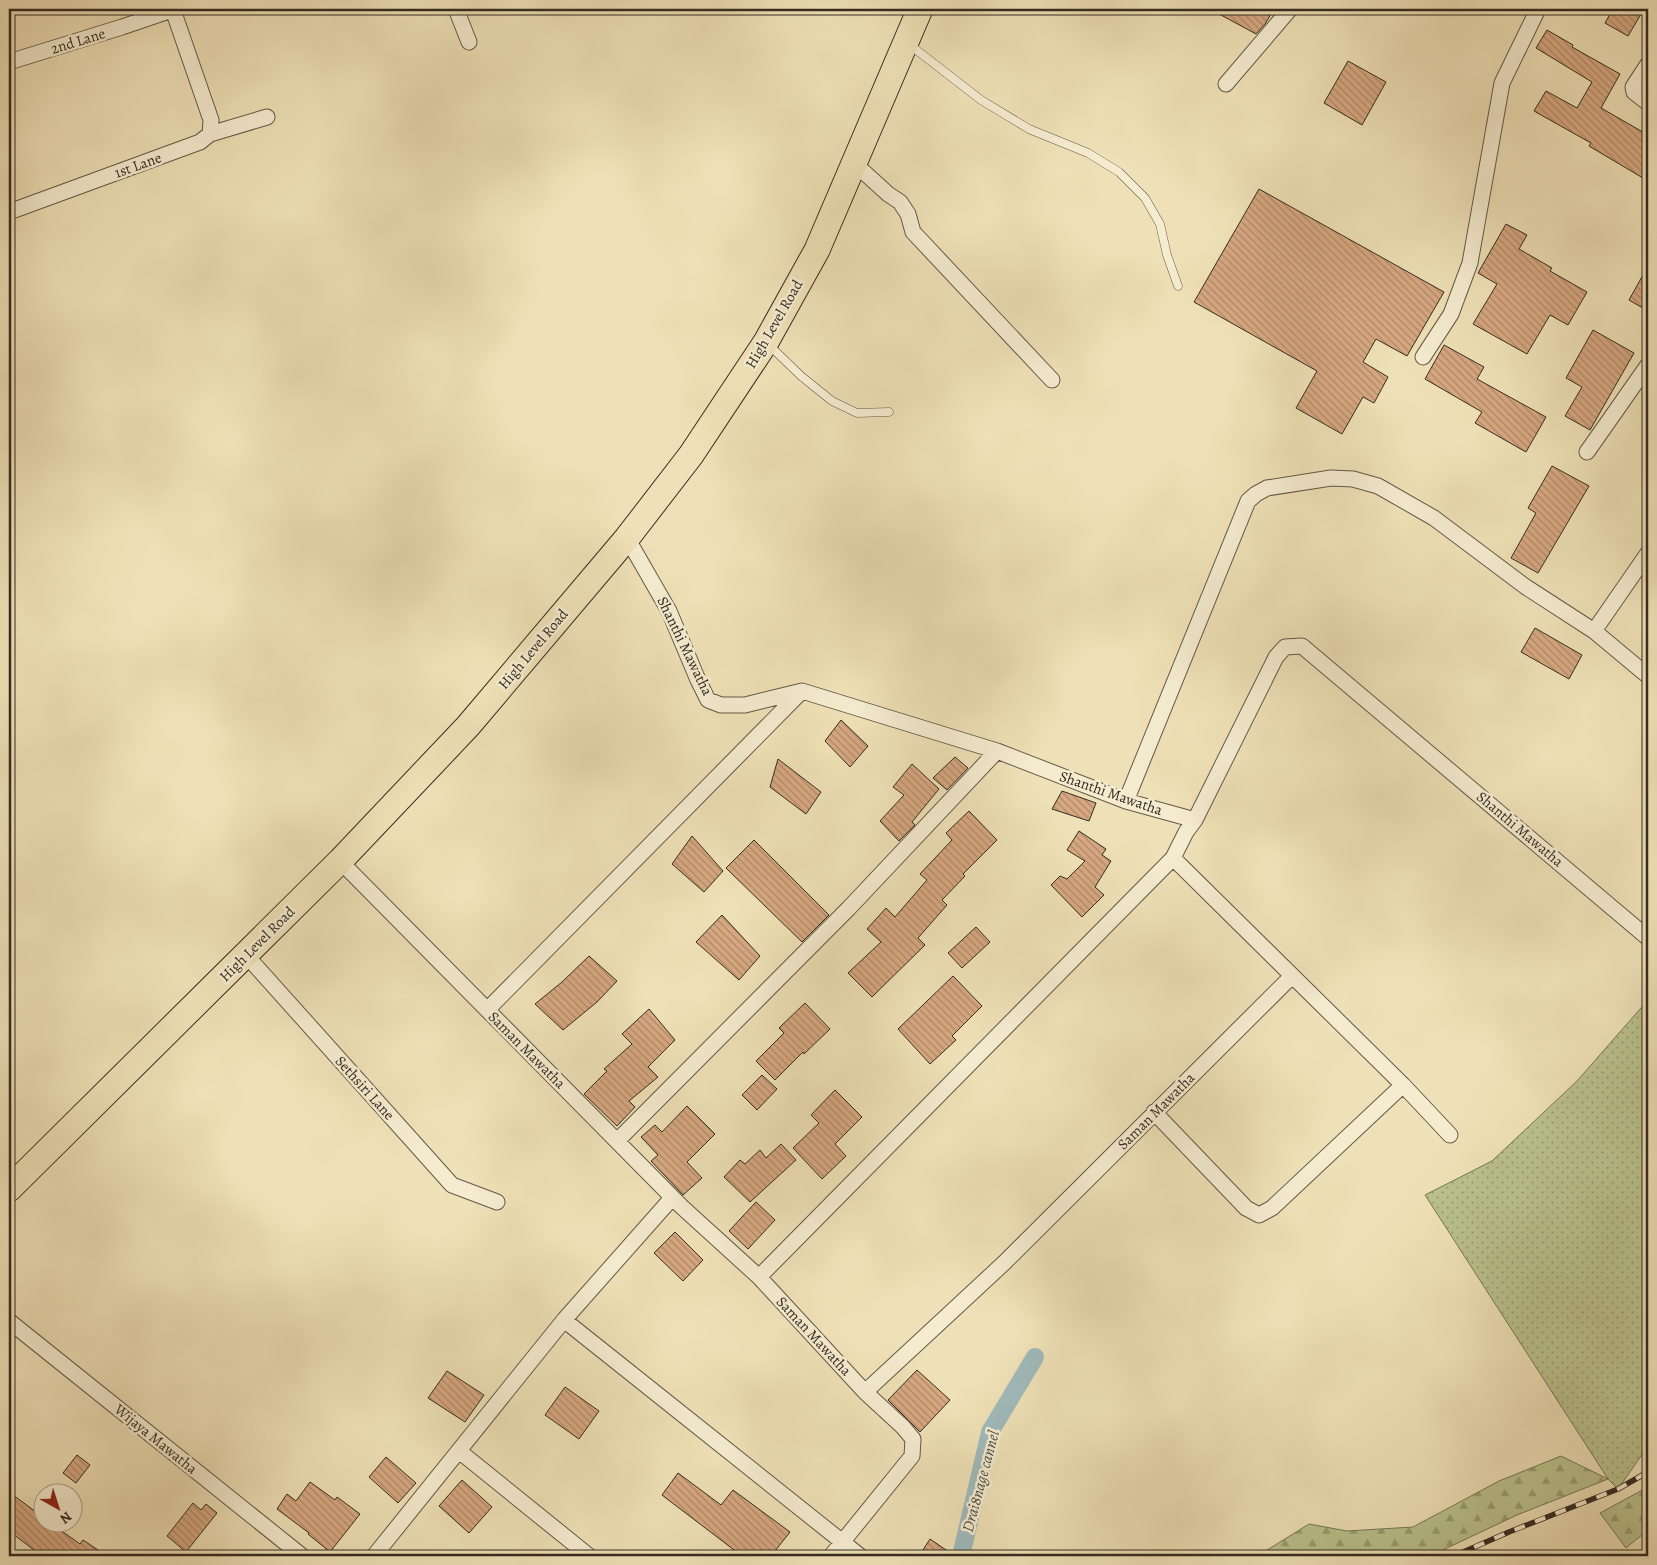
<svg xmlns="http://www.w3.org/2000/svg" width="1657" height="1565" font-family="Alegreya,serif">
<defs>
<pattern id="grass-dots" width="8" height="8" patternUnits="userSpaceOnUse" patternTransform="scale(1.25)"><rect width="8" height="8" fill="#bac28d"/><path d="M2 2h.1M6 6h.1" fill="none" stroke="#989e73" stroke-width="1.8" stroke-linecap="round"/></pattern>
<pattern id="forest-firs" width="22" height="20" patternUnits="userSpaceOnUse" patternTransform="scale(1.25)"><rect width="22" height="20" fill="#bac28d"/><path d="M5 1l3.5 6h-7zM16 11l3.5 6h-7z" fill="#989e73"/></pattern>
<pattern id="building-back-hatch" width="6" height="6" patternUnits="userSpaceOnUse" patternTransform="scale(1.25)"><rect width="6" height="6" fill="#d7a881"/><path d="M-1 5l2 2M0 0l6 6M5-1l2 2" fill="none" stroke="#af8969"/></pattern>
</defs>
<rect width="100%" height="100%" fill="#efe1b7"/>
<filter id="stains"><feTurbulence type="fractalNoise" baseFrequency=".004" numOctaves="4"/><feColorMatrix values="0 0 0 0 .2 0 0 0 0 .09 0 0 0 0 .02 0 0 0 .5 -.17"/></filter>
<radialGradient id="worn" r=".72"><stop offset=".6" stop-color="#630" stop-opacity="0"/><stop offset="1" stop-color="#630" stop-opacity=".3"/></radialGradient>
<!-- grass -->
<path fill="url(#grass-dots)" stroke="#777758" d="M 1648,1000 L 1648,1446 L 1618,1489 L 1608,1479 L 1425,1195 L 1492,1161 L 1577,1081 Z"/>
<!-- forest -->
<path fill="url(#forest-firs)" stroke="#777758" d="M 1561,1456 L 1608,1479 L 1517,1515 L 1430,1556 L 1262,1556 L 1264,1552 L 1309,1524 L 1347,1531 L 1413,1527 L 1499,1481 Z
M 1648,1487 L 1648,1530 L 1626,1548 L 1600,1513 Z"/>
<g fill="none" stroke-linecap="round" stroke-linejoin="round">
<!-- canal -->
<path stroke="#a0babb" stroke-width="18" d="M 961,1556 L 990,1432 L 1035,1357"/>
</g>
<!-- building -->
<path fill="url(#building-back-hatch)" stroke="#342c22" d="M 1210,9 L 1274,9 L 1265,24 L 1256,34 Z
M 1613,9 L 1644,9 L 1628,36 L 1605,23 Z
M 1547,30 L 1573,45 L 1572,47 L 1620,74 L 1601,108 L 1648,135 L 1648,181 L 1589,146 L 1591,143 L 1534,111 L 1546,91 L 1577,108 L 1592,82 L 1536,48 Z
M 1348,61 L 1386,82 L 1362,125 L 1324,103 Z
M 1259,189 L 1444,292 L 1407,356 L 1376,339 L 1363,362 L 1388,377 L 1374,403 L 1363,397 L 1342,434 L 1296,408 L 1317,371 L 1194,302 Z
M 1506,224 L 1527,235 L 1519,249 L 1552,268 L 1550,271 L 1587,292 L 1568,325 L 1550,315 L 1527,354 L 1473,324 L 1497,284 L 1478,273 Z
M 1648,266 L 1648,311 L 1629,300 Z
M 1593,330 L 1634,353 L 1590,430 L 1565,416 L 1582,387 L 1566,378 Z
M 1444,345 L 1484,367 L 1477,379 L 1546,417 L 1526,452 L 1475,423 L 1482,412 L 1425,379 Z
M 1552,466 L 1589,486 L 1538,573 L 1511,558 L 1536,513 L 1528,508 Z
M 1535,628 L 1582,655 L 1569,679 L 1521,652 Z
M 841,720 L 868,746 L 850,767 L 825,741 Z
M 955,757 L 968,768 L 947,790 L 933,778 Z
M 778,759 L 821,792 L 806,814 L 770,787 Z
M 912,764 L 939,789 L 912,822 L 915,825 L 899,841 L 880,821 L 904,795 L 893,787 Z
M 1062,791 L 1096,803 L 1089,821 L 1052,809 Z
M 969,811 L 997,840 L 963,874 L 965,876 L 942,900 L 947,905 L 918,938 L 925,945 L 872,997 L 848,973 L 881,942 L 867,929 L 886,908 L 895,917 L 927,880 L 920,874 L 952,840 L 946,833 Z
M 1079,831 L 1106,849 L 1102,855 L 1111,861 L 1095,887 L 1104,895 L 1082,917 L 1051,885 L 1060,876 L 1067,879 L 1085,861 L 1067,850 Z
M 692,836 L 723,871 L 704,892 L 672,864 Z
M 754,840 L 829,915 L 802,942 L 726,868 Z
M 722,915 L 760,956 L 739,980 L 696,942 Z
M 976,927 L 990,942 L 962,968 L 948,953 Z
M 589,956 L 617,981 L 597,1002 L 563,1030 L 535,1004 L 562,982 Z
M 953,976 L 982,1006 L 952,1036 L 956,1040 L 930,1064 L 898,1029 Z
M 805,1003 L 830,1029 L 804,1054 L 803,1052 L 775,1080 L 756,1061 L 784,1033 L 779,1028 Z
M 649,1009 L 675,1040 L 648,1067 L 658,1077 L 629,1101 L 635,1107 L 617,1126 L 584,1094 L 607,1071 L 604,1069 L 632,1044 L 622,1034 Z
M 762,1075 L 777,1089 L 757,1110 L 742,1095 Z
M 835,1090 L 862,1117 L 835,1144 L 846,1156 L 822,1179 L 793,1148 L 819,1123 L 811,1115 Z
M 687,1106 L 715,1134 L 687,1162 L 702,1178 L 683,1195 L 651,1161 L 658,1155 L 641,1137 L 655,1125 L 662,1132 Z
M 781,1144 L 796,1160 L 750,1202 L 724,1177 L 740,1160 L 745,1164 L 760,1150 L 766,1158 Z
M 756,1202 L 775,1220 L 748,1249 L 729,1231 Z
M 675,1232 L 703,1260 L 683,1281 L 654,1253 Z
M 917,1370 L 950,1400 L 920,1432 L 888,1400 Z
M 447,1371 L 484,1395 L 465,1422 L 428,1398 Z
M 565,1387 L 599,1411 L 579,1439 L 545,1415 Z
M 77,1455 L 90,1465 L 76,1483 L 63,1473 Z
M 386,1457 L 416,1483 L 398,1503 L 369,1477 Z
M 678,1473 L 721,1505 L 733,1490 L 790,1532 L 771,1556 L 742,1556 L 662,1495 Z
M 462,1480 L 492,1507 L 469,1533 L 439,1506 Z
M 310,1482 L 335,1500 L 337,1497 L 360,1514 L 330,1552 L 308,1534 L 309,1533 L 277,1509 L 287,1494 L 296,1501 Z
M 9,1492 L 40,1515 L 42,1518 L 42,1522 L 49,1522 L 80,1544 L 83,1540 L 107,1556 L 29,1556 L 34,1550 L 9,1531 Z
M 193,1503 L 201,1510 L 206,1504 L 217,1513 L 186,1552 L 167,1536 Z
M 930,1539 L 955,1556 L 919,1556 Z"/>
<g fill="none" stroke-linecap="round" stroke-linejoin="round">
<defs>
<path id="service" d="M 910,45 L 981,100 L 1029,129 L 1088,153 L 1119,172 L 1145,198 L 1160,224 L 1167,255 L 1178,286
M 769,345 L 801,376 L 832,401 L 857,413 L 889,412"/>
<path id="minor" d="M 456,9 L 469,42
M 173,10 L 211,120 L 210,134
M 9,62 L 122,27 L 175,9
M 1648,64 L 1633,87 L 1634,92 L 1648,103
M 1226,84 L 1290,9
M 854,163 L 888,194 L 900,202 L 908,214 L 913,232 L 1052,380
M 9,212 L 200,142 L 210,134 L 267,117
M 1423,357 L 1451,314 L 1470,263 L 1502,83 L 1538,9
M 1587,452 L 1648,365
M 627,538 L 669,611 L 698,680 L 708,700 L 721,705 L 745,705 L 802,691 L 997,751 L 1126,801 L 1195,820 L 1276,657 L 1285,647 L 1302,646 L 1648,938
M 1594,631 L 1648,553
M 1126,801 L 1248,501 L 1256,494 L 1267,488 L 1331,478 L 1353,479 L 1378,486 L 1434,518 L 1526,587 L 1594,631 L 1648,676
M 1173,858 L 1403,1085 L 1450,1135
M 340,861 L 682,1207 L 759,1277 L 865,1392 L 1004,1263 L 1292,976
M 246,955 L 452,1185 L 497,1202
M 487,1010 L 801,692
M 1154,1112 L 1246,1208 L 1259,1215 L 1272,1208 L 1403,1085
M 617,1141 L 849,908 L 997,751
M 759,1277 L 1173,858 L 1186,832 L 1195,820
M 564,1320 L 860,1556
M 9,1321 L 302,1556
M 459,1451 L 589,1556
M 374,1556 L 564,1320 L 672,1198
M 831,1556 L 912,1456 L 913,1439 L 903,1427 L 865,1392"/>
<path id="trunk" d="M 9,1189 L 340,861 L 468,726 L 627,538 L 691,455 L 766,342 L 817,250 L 920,9"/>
</defs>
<!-- service casing -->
<use href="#service" stroke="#635947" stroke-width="9"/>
<!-- minor casing -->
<use href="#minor" stroke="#635947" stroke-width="17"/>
<!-- trunk casing -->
<use href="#trunk" stroke="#342c22" stroke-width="27"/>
<!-- service -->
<use href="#service" stroke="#f5ecd0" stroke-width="8"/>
<!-- minor -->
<use href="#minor" stroke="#f5ecd0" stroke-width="15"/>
<!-- trunk -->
<use href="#trunk" stroke="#efe1b7" stroke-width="25"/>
<defs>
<path id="rail" d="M 1454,1556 L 1509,1532 L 1618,1489 L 1648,1472"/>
</defs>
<!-- rail casing -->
<use href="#rail" stroke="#342c22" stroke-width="5.5"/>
<!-- rail -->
<use href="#rail" stroke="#f5ecd0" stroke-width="4" stroke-dasharray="11" stroke-linecap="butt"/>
</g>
<g text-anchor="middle" stroke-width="5" stroke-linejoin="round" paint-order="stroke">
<!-- street labels -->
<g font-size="15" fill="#342c22" stroke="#f5ecd0">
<text transform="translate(78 41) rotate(-17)" y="5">2nd Lane</text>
<text transform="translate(138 165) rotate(-20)" y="5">1st Lane</text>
<text transform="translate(774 324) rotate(-60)" y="5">High Level Road</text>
<text transform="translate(685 646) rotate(64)" y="5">Shanthi Mawatha</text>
<text transform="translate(533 649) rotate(-50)" y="5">High Level Road</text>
<text transform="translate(1111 793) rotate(19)" y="5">Shanthi Mawatha</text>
<text transform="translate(1520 829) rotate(40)" y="5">Shanthi Mawatha</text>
<text transform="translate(257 944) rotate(-45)" y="5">High Level Road</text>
<text transform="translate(527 1050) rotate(45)" y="5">Saman Mawatha</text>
<text transform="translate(365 1088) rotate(48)" y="5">Sethsiri Lane</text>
<text transform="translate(1156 1111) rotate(-45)" y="5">Saman Mawatha</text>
<text transform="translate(814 1336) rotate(47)" y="5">Saman Mawatha</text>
<text transform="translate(156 1439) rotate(39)" y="5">Wijaya Mawatha</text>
</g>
<!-- water labels -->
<g font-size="16" font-style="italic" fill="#4f5048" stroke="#f5ecd0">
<text transform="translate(980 1481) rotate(-75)" y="6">Drai8nage cannel</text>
</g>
</g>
<!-- margin -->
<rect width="1657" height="1565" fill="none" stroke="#efe1b7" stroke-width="30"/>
<rect x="10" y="10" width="1637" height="1545" fill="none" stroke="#342c22" stroke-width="2.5"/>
<rect x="15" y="15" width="1627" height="1535" fill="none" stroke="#342c22"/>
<!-- north arrow -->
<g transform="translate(58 1508) rotate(141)"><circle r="24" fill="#f5ecd0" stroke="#a89f8a"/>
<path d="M0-4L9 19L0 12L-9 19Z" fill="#8f2418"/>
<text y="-8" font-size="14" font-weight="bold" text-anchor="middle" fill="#342c22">N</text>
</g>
<rect width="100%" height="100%" filter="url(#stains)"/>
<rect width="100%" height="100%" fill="url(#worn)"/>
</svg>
